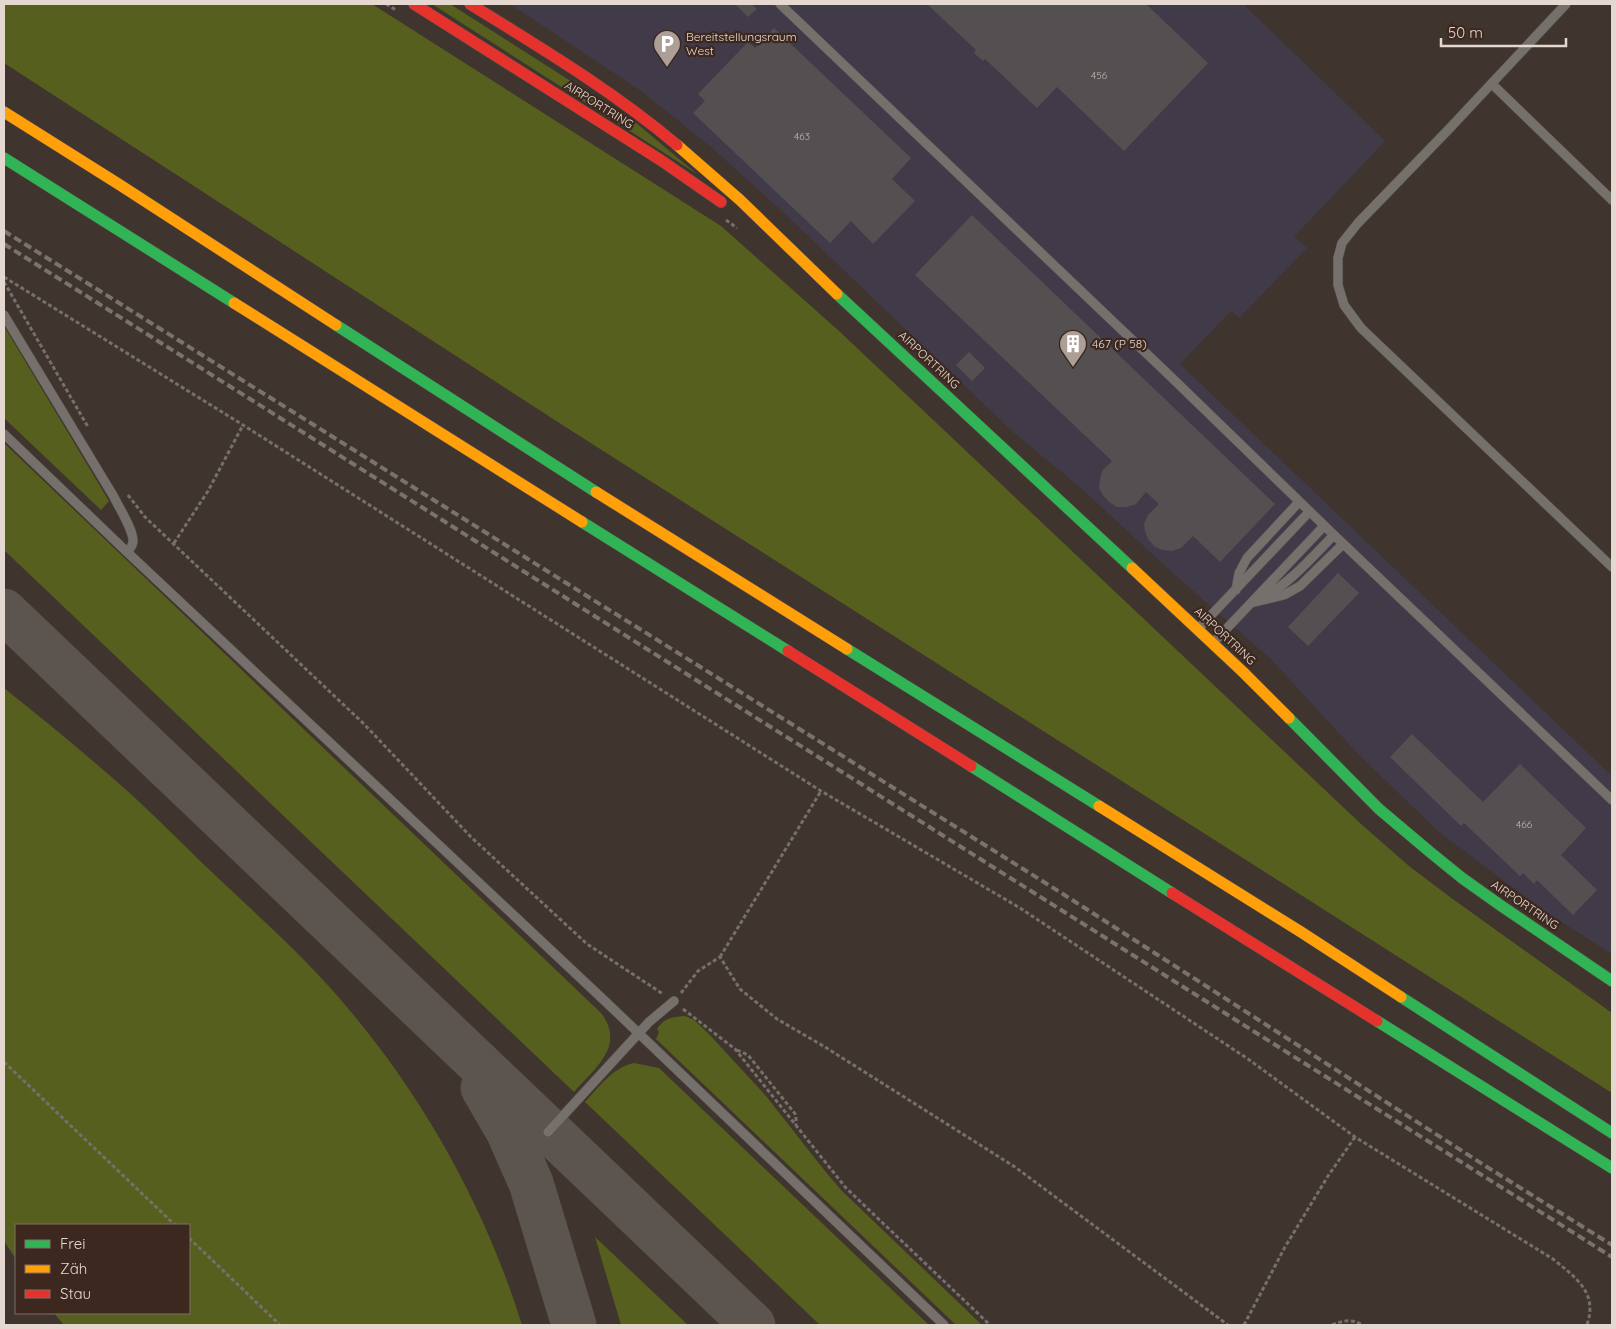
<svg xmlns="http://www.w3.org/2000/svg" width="1616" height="1329" font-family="Quicksand,sans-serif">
<rect width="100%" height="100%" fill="#3f342e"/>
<!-- industrial -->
<path fill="#413b49" d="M 510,4 L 1243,4 L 1385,141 L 1294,237 L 1307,248 L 1239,318 L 1231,311 L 1180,364 L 1612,776 L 1612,954 L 1546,912 L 1438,831 L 1358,754 L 1272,660 L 1175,575 L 1081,488 L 1013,432 L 782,211 L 711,147 L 640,90 Z"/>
<!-- green -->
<path fill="#575f1e" d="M 4,4 L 372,4 L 721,226 L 839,331 L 1361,824 L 1409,866 L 1450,897 L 1612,1013 L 1612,1093 L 564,426 L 4,63 Z
M 432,4 L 450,4 L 635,122 L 697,174 Z
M 4,326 L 109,501 L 101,510 L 4,418 Z
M 4,443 L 601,1013 C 626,1046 595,1068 574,1092 L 4,550 Z
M 4,688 C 36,714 69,740 101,768 C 142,802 179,841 217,877 C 257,915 298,951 334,992 C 419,1088 484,1203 522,1325 L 64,1325 L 54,1313 L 189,1313 L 189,1225 L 16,1225 L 16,1259 L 4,1241 Z
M 685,1016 L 694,1020 L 708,1033 L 766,1096 L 825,1171 L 841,1190 L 982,1325 L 956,1325 L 656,1039 L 659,1032 L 657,1029 C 665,1018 671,1017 685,1016 Z
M 634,1063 L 659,1068 L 929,1325 L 820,1325 L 585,1102 C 600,1086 612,1068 634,1063 Z
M 595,1237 L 688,1325 L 621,1325 Z"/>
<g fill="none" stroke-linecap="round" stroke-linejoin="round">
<!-- taxiway -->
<path stroke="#5c544e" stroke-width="45" d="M 4,611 L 753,1325
M 483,1088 L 508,1131 L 531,1183 L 574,1325"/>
</g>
<!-- building -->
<path fill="#545051" d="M 735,4 L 752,4 L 757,9 L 748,17 Z
M 927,4 L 1146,4 L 1208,63 L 1124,151 L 1057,87 L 1037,108 L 985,59 L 983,61 L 974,53 L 976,50 Z
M 774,28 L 911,158 L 892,179 L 915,201 L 873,244 L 851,221 L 830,243 L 693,113 L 705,101 L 698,94 L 748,42 L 755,48 Z
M 972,215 L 1275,504 L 1220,562 L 1193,536 L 1181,548 L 1172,551 L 1162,550 L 1154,546 L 1148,539 L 1145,531 L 1144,524 L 1148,515 L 1159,504 L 1146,492 L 1136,504 L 1127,507 L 1117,507 L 1109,502 L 1103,495 L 1099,488 L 1100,479 L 1102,471 L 1112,461 L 915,275 Z
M 969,352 L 985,368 L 972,381 L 956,365 Z
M 1338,573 L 1359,593 L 1308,646 L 1288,627 Z
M 1412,734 L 1483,802 L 1520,764 L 1586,828 L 1561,855 L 1597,890 L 1573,915 L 1537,880 L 1534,884 L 1523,873 L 1520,876 L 1464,823 L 1461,826 L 1390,757 Z"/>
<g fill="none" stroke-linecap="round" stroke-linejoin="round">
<defs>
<path id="lane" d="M 780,4 L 1168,374 L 1334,535 L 1612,800
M 1566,4 L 1449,129 L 1358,223 L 1342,243 L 1338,258 L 1338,285 L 1344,305 L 1361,328 L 1612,567
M 1492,84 L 1612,200
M 4,315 L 114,497 C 119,508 133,529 133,541 C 133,546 130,549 127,552
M 4,434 L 127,552 L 607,1003 L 944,1325
M 1236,590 L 1239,573 L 1247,558 L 1299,502
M 1266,596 C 1293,580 1312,557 1334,535
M 1251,603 L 1284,595 L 1300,586 L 1343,544
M 1199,628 L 1309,512
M 1213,643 L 1324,526
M 548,1132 L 649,1022 L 674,1001"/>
<path id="fast" d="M 4,158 L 234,303
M 837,294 L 1132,568
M 336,325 L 596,492
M 582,522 L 788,651
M 847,649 L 1099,806
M 1289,718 L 1379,809 L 1430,852 L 1462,878 L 1500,905 L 1612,981
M 971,766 L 1172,893
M 1401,997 L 1612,1133
M 1377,1021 L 1612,1168"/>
<path id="slow" d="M 4,112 L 120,185 L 336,325
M 677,145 L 740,200 L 837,294
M 234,303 L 582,522
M 596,492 L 847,649
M 1132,568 L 1243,672 L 1289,718
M 1099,806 L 1301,932 L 1401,997"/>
<path id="jam" d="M 414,4 L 662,161 L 721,202
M 470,4 C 541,48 613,91 677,145
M 788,651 L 971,766
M 1172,893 L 1377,1021"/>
</defs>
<!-- lane casing -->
<use href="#lane" stroke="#5b524d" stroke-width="10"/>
<!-- fast casing -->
<use href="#fast" stroke="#5b524d" stroke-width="12"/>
<!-- slow casing -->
<use href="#slow" stroke="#5b524d" stroke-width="12"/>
<!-- jam casing -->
<use href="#jam" stroke="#5b524d" stroke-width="12"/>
<!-- path -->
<path stroke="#76706c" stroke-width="3" stroke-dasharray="4 2.5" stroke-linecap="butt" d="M 386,4 L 396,10
M 726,220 L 737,228
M 4,277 L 243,425 L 821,791 L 1020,908 L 1248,1059 L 1355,1137 L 1553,1259 C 1576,1278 1598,1292 1587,1325
M 4,282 L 88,427
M 128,495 L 145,517 L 364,724 L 471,837 L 587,944 L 663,994
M 174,543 L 208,491 L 243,425
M 720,957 L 821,791
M 681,993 L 698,971 L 720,957 L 740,989 L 777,1019 L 825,1047 L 1015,1167 L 1228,1325
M 683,1009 L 735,1049 L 846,1188 L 990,1325
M 737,1050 L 748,1055 L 796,1115 L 796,1125
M 4,1062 L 175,1225
M 189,1238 L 280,1325
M 1244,1325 L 1285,1247 L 1328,1176 L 1355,1137
M 1332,1325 C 1344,1320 1351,1319 1363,1325"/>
<!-- lane -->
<use href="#lane" stroke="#75706c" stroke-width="9"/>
<!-- fast -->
<use href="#fast" stroke="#30b455" stroke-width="11"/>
<!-- slow -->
<use href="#slow" stroke="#ff9f0a" stroke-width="11"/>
<!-- jam -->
<use href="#jam" stroke="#e5322d" stroke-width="11"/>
<!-- rail -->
<path stroke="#79736f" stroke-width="4" stroke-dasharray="8 4" stroke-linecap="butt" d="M 4,231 L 1063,894 L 1487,1167 L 1612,1245
M 4,244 L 1612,1257"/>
</g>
<!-- icons -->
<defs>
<symbol id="parking-pin" viewBox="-11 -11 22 30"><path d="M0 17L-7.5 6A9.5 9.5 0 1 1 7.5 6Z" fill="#ab9f98" stroke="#3c281e"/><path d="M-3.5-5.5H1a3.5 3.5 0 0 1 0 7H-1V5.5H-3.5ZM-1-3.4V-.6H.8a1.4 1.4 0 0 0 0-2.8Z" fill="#fff"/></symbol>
<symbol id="building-pin" viewBox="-11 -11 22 30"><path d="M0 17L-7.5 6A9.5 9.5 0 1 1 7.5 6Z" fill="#ab9f98" stroke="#3c281e"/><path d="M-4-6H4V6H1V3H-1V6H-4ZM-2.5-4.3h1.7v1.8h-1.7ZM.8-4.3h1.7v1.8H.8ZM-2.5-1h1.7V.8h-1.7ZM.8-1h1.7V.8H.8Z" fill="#fff"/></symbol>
</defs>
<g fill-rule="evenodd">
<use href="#parking-pin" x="651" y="28" width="32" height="43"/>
<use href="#building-pin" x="1057" y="328" width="32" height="43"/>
</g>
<g text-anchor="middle" stroke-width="4.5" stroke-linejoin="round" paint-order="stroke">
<!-- number labels -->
<g font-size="10" fill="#c1b6b1">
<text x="1099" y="79">456</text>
<text x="802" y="140">463</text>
<text x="1524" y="828">466</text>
</g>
<!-- poi labels -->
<g font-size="12" fill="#e5d8d1" stroke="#3c281e" text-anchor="start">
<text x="686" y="41">Bereitstellungsraum<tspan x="686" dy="14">West</tspan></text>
<text x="1092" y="348">467 (P 58)</text>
</g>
<!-- street labels -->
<g font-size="12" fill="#e5d8d1" stroke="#3c281e">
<text transform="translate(599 105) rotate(32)" y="4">AIRPORTRING</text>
<text transform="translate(929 360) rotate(43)" y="4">AIRPORTRING</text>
<text transform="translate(1225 636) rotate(43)" y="4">AIRPORTRING</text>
<text transform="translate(1525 905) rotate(34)" y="4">AIRPORTRING</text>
</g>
</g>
<!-- border -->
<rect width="1616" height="1329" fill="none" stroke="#e5d8d1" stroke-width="10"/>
<!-- legend -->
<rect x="15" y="1224" width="175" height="90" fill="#3c281e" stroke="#806e66"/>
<rect x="25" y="1240" width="25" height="8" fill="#30b455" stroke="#806e66"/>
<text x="60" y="1249" font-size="15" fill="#e5d8d1">Frei</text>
<rect x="25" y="1265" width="25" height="8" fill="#ff9f0a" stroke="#806e66"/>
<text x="60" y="1274" font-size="15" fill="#e5d8d1">Zäh</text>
<rect x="25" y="1290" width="25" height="8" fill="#e5322d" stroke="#806e66"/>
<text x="60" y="1299" font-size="15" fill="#e5d8d1">Stau</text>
<!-- scale -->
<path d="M1441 38v8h125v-8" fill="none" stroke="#e5d8d1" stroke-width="2.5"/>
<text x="1448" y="38" font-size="15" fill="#e5d8d1" stroke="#3c281e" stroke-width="4" paint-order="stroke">50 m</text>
</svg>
